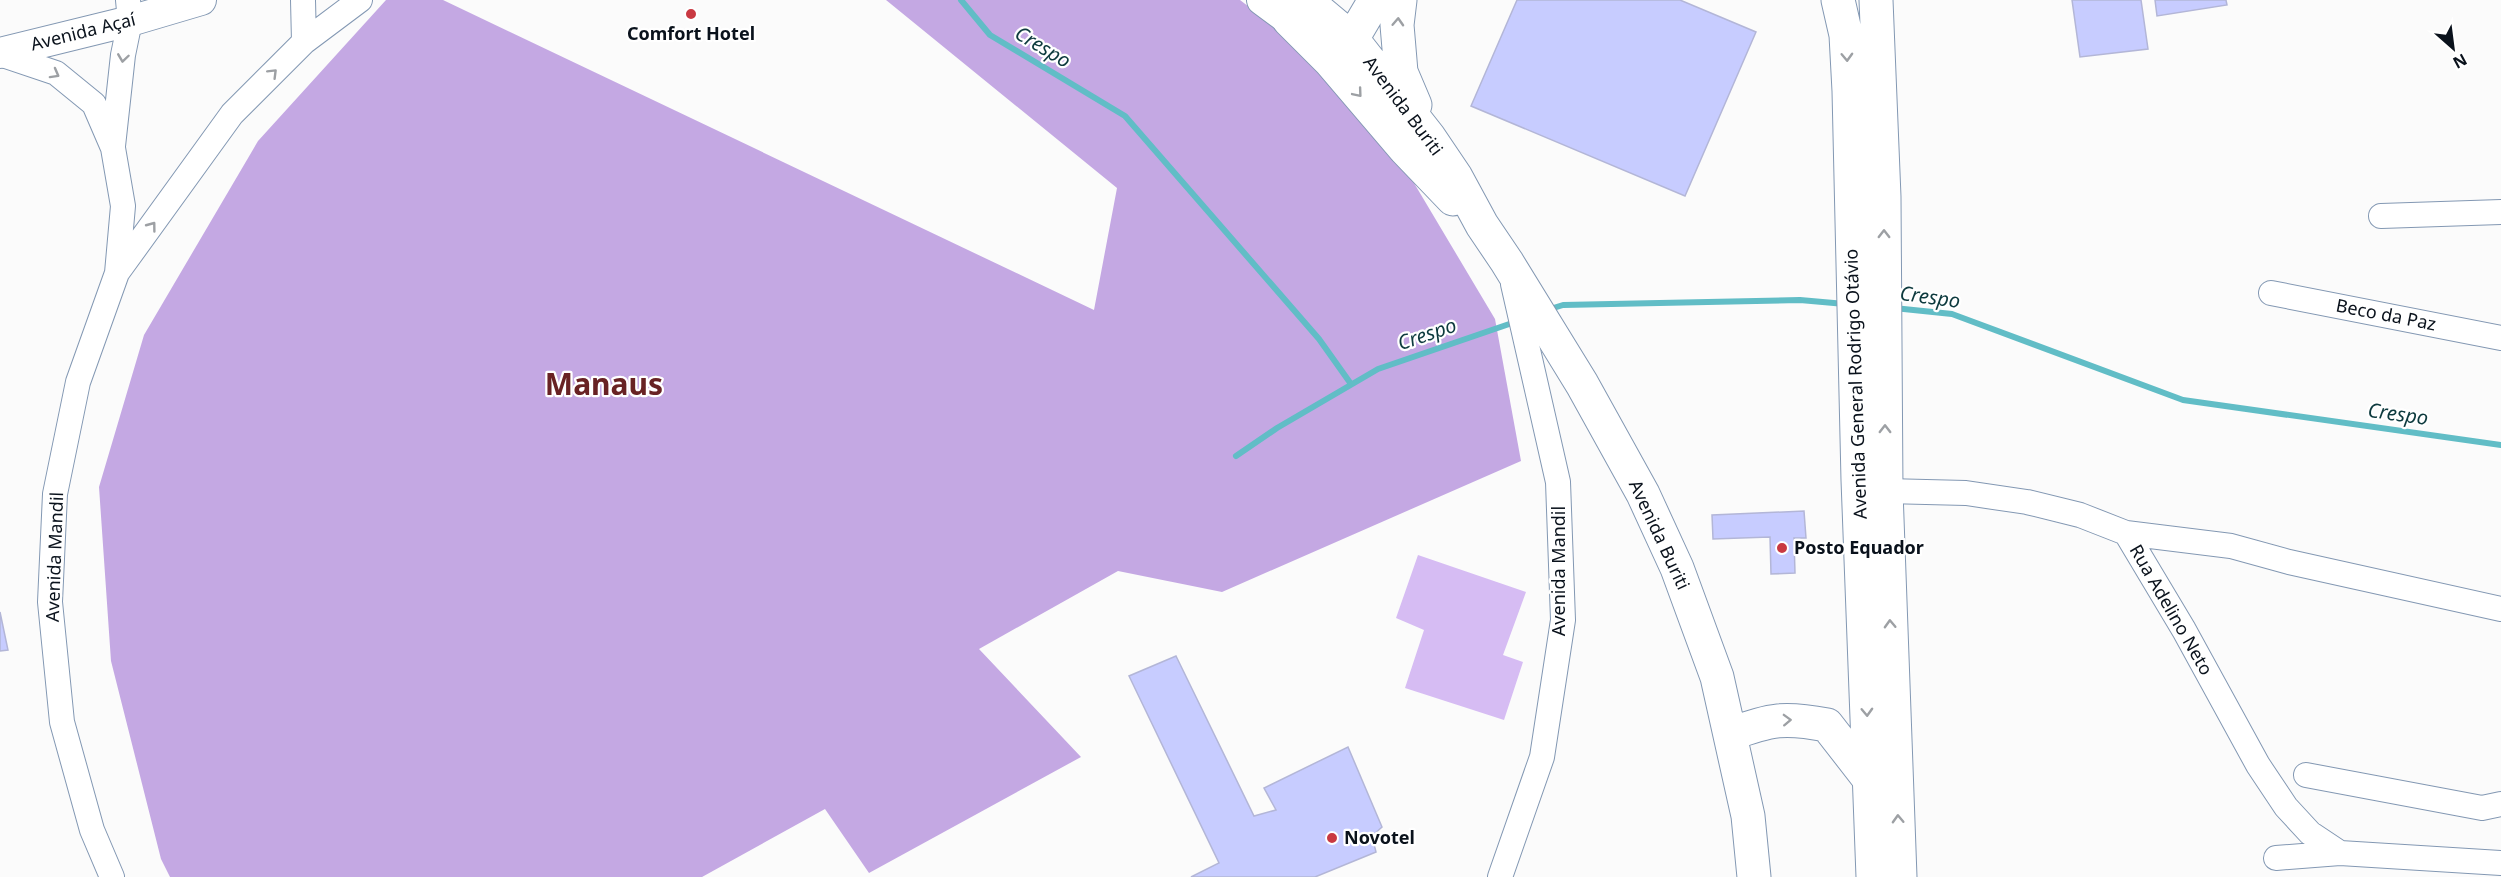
<svg xmlns="http://www.w3.org/2000/svg" width="2501" height="877" font-family="'Noto Sans',sans-serif">
<rect width="100%" height="100%" fill="#fbfbfb"/>
<!-- green -->
<path fill="#d6bcf3" d="M 1418,555 L 1526,592 L 1503,655 L 1523,662 L 1504,720 L 1405,688 L 1424,630 L 1396,618 Z"/>
<!-- forest -->
<path fill="#c4a8e3" d="M 386,0 L 443,0 L 1094,310 L 1117,188 L 886,0 L 1240,0 L 1296,43 L 1411,178 L 1495,319 L 1521,461 L 1222,592 L 1118,571 L 979,649 L 1081,757 L 869,873 L 825,809 L 702,877 L 170,877 L 161,859 L 111,661 L 99,487 L 144,335 L 258,141 Z"/>
<g fill="none" stroke-linecap="round" stroke-linejoin="round">
<!-- stream -->
<path stroke="#61bdc6" stroke-width="6" d="M 961,0 L 990,35 L 1125,116 L 1319,339 L 1351,384
M 1894,308 L 1952,314 L 2183,400 L 2501,445
M 1547,310 L 1563,305 L 1800,300 L 1845,304
M 1236,456 L 1277,428 L 1378,369 L 1518,321"/>
</g>
<!-- building -->
<path fill="#c7ccff" stroke="#b3b6d7" stroke-width="1.5" d="M 1517,0 L 1680,0 L 1756,32 L 1685,196 L 1471,106 Z
M 2072,0 L 2141,0 L 2148,49 L 2080,57 Z
M 2155,0 L 2226,0 L 2227,5 L 2157,16 Z
M 1804,511 L 1806,538 L 1794,538 L 1795,573 L 1771,574 L 1770,537 L 1713,539 L 1712,515 Z
M 0,612 L 8,650 L 0,651 Z
M 1176,656 L 1254,816 L 1276,810 L 1264,788 L 1348,747 L 1382,827 L 1372,836 L 1376,852 L 1315,877 L 1191,877 L 1219,863 L 1129,676 Z"/>
<g fill="none" stroke-linecap="round" stroke-linejoin="round">
<defs>
<path id="minor" d="M 303,0 L 304,42
M 0,54 L 56,73 L 94,104 L 113,148 L 123,206 L 117,273 L 78,382 L 55,494 L 50,602 L 62,722 L 92,830 L 112,877
M 113,146 L 123,55 L 130,21 L 128,0
M 2381,216 L 2501,212
M 117,273 L 232,114 L 304,42 L 360,0
M 2271,293 L 2501,338
M 1886,491 L 1966,493 L 2027,502 L 2080,515 L 2126,533 L 2184,630 L 2258,765 L 2286,807 L 2310,833 L 2340,853 L 2501,863
M 2126,533 L 2231,546 L 2289,562 L 2501,609
M 2306,775 L 2482,808 L 2501,804
M 2276,858 L 2340,853
M 1500,877 L 1542,757 L 1563,620 L 1558,482 L 1513,284"/>
<path id="tertiary" d="M 1262,0 L 1289,20
M 0,53 L 130,21 L 201,0"/>
<path id="secondary" d="M 1309,0 L 1289,20 L 1330,61 L 1405,149 L 1453,199
M 1400,0 L 1397,25 L 1401,72 L 1415,105
M 1838,0 L 1846,35 L 1849,91 L 1858,480 L 1873,877
M 1876,0 L 1884,197 L 1886,491 L 1900,877
M 1308,2 L 1352,39 L 1429,137 L 1456,177 L 1482,225 L 1507,262 L 1582,384 L 1643,494 L 1677,568 L 1717,677 L 1748,816 L 1754,877
M 1338,53 L 1352,39 L 1375,0
M 1731,734 C 1771,719 1785,717 1827,725 L 1869,779"/>
</defs>
<!-- minor casing -->
<use href="#minor" stroke="#8398b3" stroke-width="26"/>
<!-- tertiary casing -->
<use href="#tertiary" stroke="#8398b3" stroke-width="32"/>
<!-- secondary casing -->
<use href="#secondary" stroke="#8398b3" stroke-width="35"/>
<!-- minor -->
<use href="#minor" stroke="#fff" stroke-width="24"/>
<!-- tertiary -->
<use href="#tertiary" stroke="#fff" stroke-width="30"/>
<!-- secondary -->
<use href="#secondary" stroke="#fff" stroke-width="33"/>
</g>
<!-- one-way arrows -->
<defs><path id="oneway-chevron" d="M-2-3.5L2.5 0L-2 3.5" fill="none" stroke-width="1.6" stroke-linecap="round" stroke-linejoin="round" transform="scale(1.5)"/></defs>
<g stroke="#9da0a4">
<use href="#oneway-chevron" transform="translate(1398 22) rotate(-87)"/>
<use href="#oneway-chevron" transform="translate(1847 57) rotate(88)"/>
<use href="#oneway-chevron" transform="translate(123 58) rotate(98)"/>
<use href="#oneway-chevron" transform="translate(273 73) rotate(-45)"/>
<use href="#oneway-chevron" transform="translate(55 74) rotate(29)"/>
<use href="#oneway-chevron" transform="translate(1358 93) rotate(50)"/>
<use href="#oneway-chevron" transform="translate(152 226) rotate(-53)"/>
<use href="#oneway-chevron" transform="translate(1884 234) rotate(-90)"/>
<use href="#oneway-chevron" transform="translate(1885 429) rotate(-90)"/>
<use href="#oneway-chevron" transform="translate(1890 624) rotate(-92)"/>
<use href="#oneway-chevron" transform="translate(1867 712) rotate(88)"/>
<use href="#oneway-chevron" transform="translate(1787 720) rotate(-2)"/>
<use href="#oneway-chevron" transform="translate(1898 819) rotate(-92)"/>
</g>
<!-- markers -->
<g fill="#c93942" stroke="#fff" stroke-width="2">
<circle cx="691" cy="14" r="6"/>
<circle cx="1782" cy="548" r="6"/>
<circle cx="1332" cy="838" r="6"/>
</g>
<g text-anchor="middle" stroke-width="4.5" stroke-linejoin="round" paint-order="stroke">
<!-- street labels -->
<g font-size="18" fill="#0a121c" stroke="#fff">
<text transform="translate(83 32) rotate(-14)" y="6">Avenida Açaí</text>
<text transform="translate(1403 106) rotate(53)" y="6">Avenida Buriti</text>
<text transform="translate(2386 315) rotate(11)" y="6">Beco da Paz</text>
<text transform="translate(1856 384) rotate(-92)" y="6">Avenida General Rodrigo Otávio</text>
<text transform="translate(1659 535) rotate(65)" y="6">Avenida Buriti</text>
<text transform="translate(55 557) rotate(-88)" y="6">Avenida Mandil</text>
<text transform="translate(1559 571) rotate(-90)" y="6">Avenida Mandil</text>
<text transform="translate(2171 610) rotate(60)" y="6">Rua Adelino Neto</text>
</g>
<!-- poi labels -->
<g font-size="18" font-weight="bold" fill="#0a121c" stroke="#fff" text-anchor="start">
<text x="691" y="40" text-anchor="middle">Comfort Hotel</text>
<text x="1794" y="554">Posto Equador</text>
<text x="1344" y="844">Novotel</text>
</g>
<!-- water labels -->
<g font-size="20" font-style="italic" fill="#0d3a3e" stroke="#fff">
<text transform="translate(1043 47) rotate(31)" y="7">Crespo</text>
<text transform="translate(1930 297) rotate(8)" y="7">Crespo</text>
<text transform="translate(1427 334) rotate(-19)" y="7">Crespo</text>
<text transform="translate(2398 414) rotate(8)" y="7">Crespo</text>
</g>
<!-- town labels -->
<g font-size="30" font-weight="bold" fill="#682224" stroke="#fff">
<text x="604" y="395">Manaus</text>
</g>
</g>
<!-- north arrow -->
<g transform="translate(2453 48) rotate(152)" stroke="#ffffff" stroke-width="4.5" paint-order="stroke">
<path d="M0-4.5L10 22L0 15L-10 22Z" fill="#0a121c"/>
<text y="-9" font-size="16" font-weight="bold" text-anchor="middle" fill="#0a121c">N</text>
</g>
</svg>
